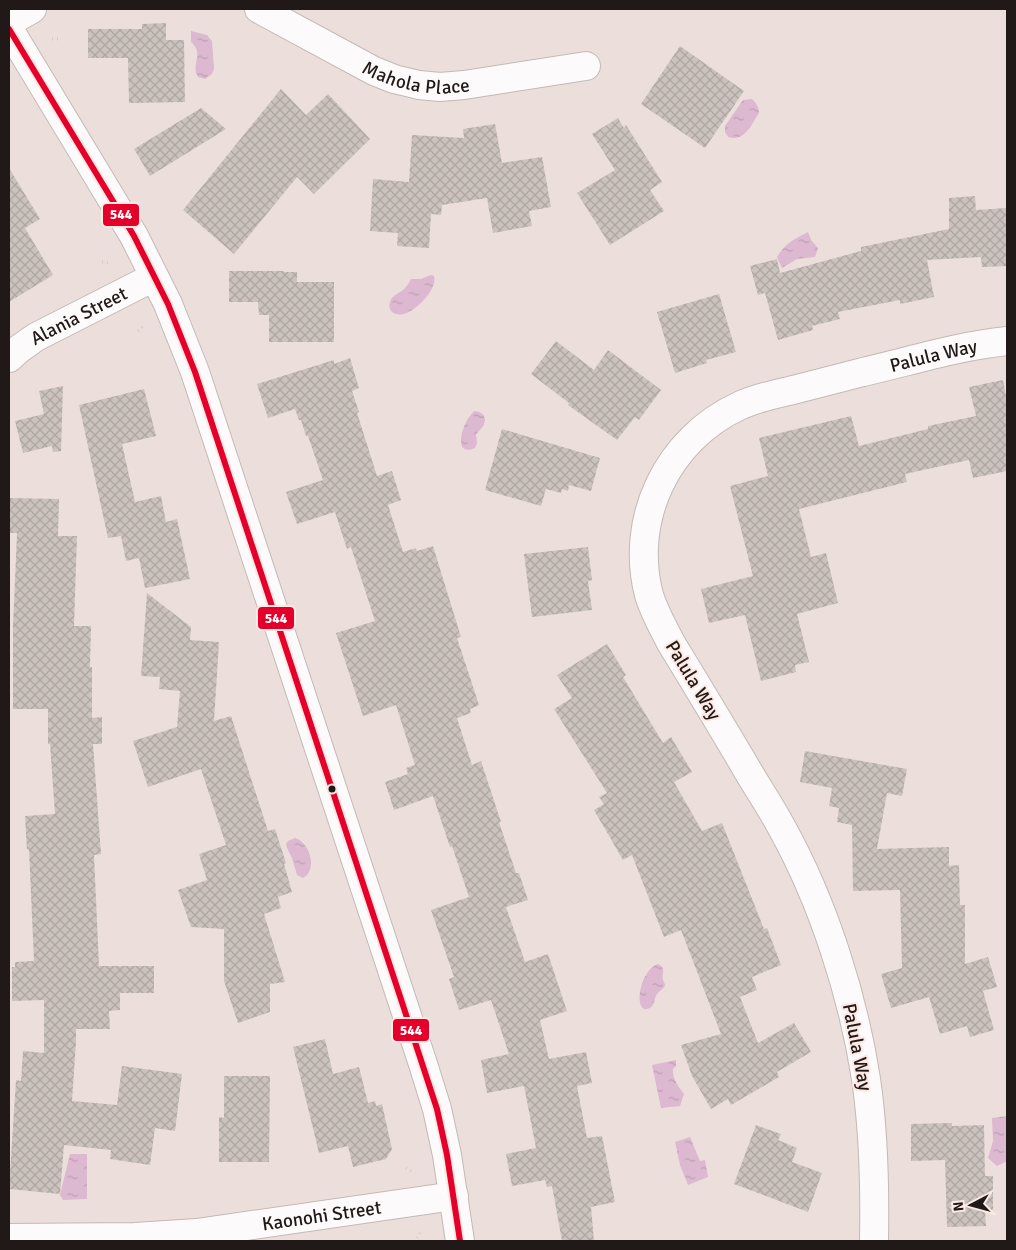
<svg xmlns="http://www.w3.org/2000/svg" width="1016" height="1250" font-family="Signika,sans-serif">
<defs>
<pattern id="water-ripples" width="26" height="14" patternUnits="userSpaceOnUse" patternTransform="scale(1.25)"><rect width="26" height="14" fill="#dcb8d1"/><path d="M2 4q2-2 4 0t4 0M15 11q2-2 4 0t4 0" fill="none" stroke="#bc9eb3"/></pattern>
<pattern id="building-cross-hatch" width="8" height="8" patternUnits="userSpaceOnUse" patternTransform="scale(1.25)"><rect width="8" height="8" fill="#cbc2be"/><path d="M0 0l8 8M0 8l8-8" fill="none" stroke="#aea6a3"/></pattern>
</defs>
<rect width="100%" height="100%" fill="#ecdfdb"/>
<!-- water -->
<path fill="url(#water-ripples)" d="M 191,31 L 207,35 L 212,41 L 214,69 L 212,74 L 205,79 L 198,77 C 190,65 205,54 191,42 Z
M 752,99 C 756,103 759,107 759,113 C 751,125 745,142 728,137 L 725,132 L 725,126 L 743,100 Z
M 808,232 L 811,240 L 818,248 L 815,257 L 797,259 L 782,268 L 777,257 C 784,244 796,238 808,232 Z
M 431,275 L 434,276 C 438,289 416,311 404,314 C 395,316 387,311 390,302 C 392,295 400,293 404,289 C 407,286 409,283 411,279 L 421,279 Z
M 475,411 C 482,412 487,416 484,424 C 483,428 478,431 476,435 L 477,443 L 475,448 C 450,459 464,417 475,411 Z
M 295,838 C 310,842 318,870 303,878 L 297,875 L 292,858 L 287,848 L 286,844 L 288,841 Z
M 658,964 C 667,968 661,973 663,980 C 664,982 665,984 665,986 C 663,989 659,991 657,994 C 654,998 655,1005 650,1008 C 632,1017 639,970 658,964 Z
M 676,1060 L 676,1066 L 673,1069 C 672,1079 679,1087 684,1094 L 680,1106 L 661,1108 L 652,1065 Z
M 1007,1116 L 1007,1161 L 997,1166 L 988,1158 L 993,1141 L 992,1118 Z
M 690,1137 L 700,1161 L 705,1160 L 708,1177 L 688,1185 L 680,1165 L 675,1142 Z
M 70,1154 L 87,1154 L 87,1199 L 63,1200 L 60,1195 Z"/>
<!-- building -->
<path fill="url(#building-cross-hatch)" d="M 166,23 L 166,40 L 184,40 L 185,102 L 129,103 L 128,58 L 88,58 L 88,29 L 142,29 L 142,24 Z
M 680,46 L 744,91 L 705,148 L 641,104 Z
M 281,89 L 306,115 L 328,94 L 370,139 L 314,194 L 297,177 L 234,254 L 183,210 Z
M 201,108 L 226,129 L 150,176 L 134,149 Z
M 618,118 L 624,128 L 626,125 L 662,182 L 650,190 L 664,211 L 610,245 L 577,193 L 615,170 L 592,134 Z
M 495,124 L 502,163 L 542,157 L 551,207 L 529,211 L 532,226 L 493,233 L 487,198 L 442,205 L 441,215 L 431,214 L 429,248 L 397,246 L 398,233 L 370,231 L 373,179 L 409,182 L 412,135 L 464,138 L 463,129 Z
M 9,168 L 40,219 L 25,228 L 53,275 L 9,302 Z
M 975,196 L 976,210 L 1007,208 L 1007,266 L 982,267 L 981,257 L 927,260 L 934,297 L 900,304 L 900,300 L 838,312 L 840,319 L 812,326 L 813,330 L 778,340 L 765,293 L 758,295 L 750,266 L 777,259 L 780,273 L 861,251 L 861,247 L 949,229 L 949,198 Z
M 229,271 L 284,271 L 284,272 L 297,272 L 297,282 L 334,282 L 334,342 L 269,342 L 269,315 L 259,315 L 258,302 L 229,302 Z
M 719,294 L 736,352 L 706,360 L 707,363 L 675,373 L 657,312 Z
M 556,341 L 594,370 L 608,350 L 661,390 L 639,420 L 635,417 L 617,440 L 568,405 L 569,403 L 531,374 Z
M 350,358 L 359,388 L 352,391 L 359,412 L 357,413 L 377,476 L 392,471 L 401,500 L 388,505 L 403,552 L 416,548 L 417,551 L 433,546 L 461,637 L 457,638 L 479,705 L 470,709 L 471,713 L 457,718 L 472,765 L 481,761 L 501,822 L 499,822 L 516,873 L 519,873 L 528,900 L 506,907 L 525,962 L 548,954 L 567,1011 L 540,1020 L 549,1059 L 586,1052 L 592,1083 L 577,1086 L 587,1138 L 602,1136 L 615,1202 L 591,1207 L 594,1241 L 562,1241 L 552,1186 L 547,1187 L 545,1180 L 512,1186 L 506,1154 L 536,1148 L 524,1086 L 487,1093 L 481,1060 L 509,1054 L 491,1000 L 459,1010 L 449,979 L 454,977 L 431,910 L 469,897 L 452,846 L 450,847 L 433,796 L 394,810 L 385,782 L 408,774 L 406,768 L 415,765 L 396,705 L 363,716 L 336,633 L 375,621 L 351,547 L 347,549 L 335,512 L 297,524 L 286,492 L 323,480 L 308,436 L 306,436 L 301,420 L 299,420 L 295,409 L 268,418 L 257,384 L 334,360 L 334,364 Z
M 1003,380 L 1007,402 L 1007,471 L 973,478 L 969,460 L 905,474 L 907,482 L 799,509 L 811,557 L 826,553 L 838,603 L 797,614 L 809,662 L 795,665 L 796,672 L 761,681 L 745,615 L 709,623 L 701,589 L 753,576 L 730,486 L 768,476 L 759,438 L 851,416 L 859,446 L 928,429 L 928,426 L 976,416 L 969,387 Z
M 63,386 L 61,451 L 53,452 L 52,446 L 23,453 L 15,421 L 44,414 L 39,391 Z
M 144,389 L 156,436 L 122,444 L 135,502 L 161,496 L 166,522 L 177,519 L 190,579 L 145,588 L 139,558 L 126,561 L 121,536 L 108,538 L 79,405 Z
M 502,429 L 600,458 L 591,491 L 569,485 L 568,491 L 562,489 L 561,493 L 546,489 L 541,506 L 485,490 Z
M 9,498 L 59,499 L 58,536 L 77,536 L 74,626 L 91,626 L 90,667 L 92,667 L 92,718 L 102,717 L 102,744 L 93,744 L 101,854 L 94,855 L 99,966 L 154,966 L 154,993 L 120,993 L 120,1010 L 109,1011 L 110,1029 L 76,1029 L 76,1042 L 72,1101 L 117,1105 L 122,1066 L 182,1074 L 175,1131 L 155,1128 L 150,1165 L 110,1159 L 111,1150 L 64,1145 L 60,1194 L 9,1189 L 16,1080 L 21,1081 L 23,1051 L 44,1053 L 44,1000 L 12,1001 L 12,967 L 15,967 L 15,962 L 34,961 L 29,849 L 27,850 L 25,816 L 55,814 L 50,744 L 48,744 L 48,709 L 13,709 L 13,626 L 17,533 L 9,533 Z
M 588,547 L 592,580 L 588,581 L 592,610 L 532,617 L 524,554 Z
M 147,593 L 191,627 L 190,640 L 219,642 L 214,721 L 231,716 L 268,831 L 275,829 L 286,863 L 284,864 L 292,892 L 278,897 L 281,908 L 264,914 L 285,982 L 270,984 L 270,1012 L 238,1023 L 224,981 L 224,929 L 191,927 L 178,890 L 207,880 L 199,854 L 226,845 L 201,769 L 148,787 L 133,741 L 177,727 L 180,691 L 159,689 L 160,677 L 141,676 Z
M 607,644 L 626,675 L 623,677 L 663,743 L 671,737 L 692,772 L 674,782 L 702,831 L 722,823 L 764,929 L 767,928 L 781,965 L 752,977 L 757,990 L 740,997 L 758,1043 L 794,1023 L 811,1052 L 777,1072 L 779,1077 L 731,1105 L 728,1099 L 711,1109 L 692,1076 L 681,1045 L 721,1034 L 681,930 L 664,937 L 632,855 L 623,860 L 594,810 L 604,804 L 599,797 L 607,793 L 554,709 L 572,698 L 557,675 Z
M 805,751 L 907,769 L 902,796 L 887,793 L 877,849 L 949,847 L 949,866 L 959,865 L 960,905 L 965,905 L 965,964 L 988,957 L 997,987 L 983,991 L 994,1030 L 970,1037 L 967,1026 L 940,1034 L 929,997 L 891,1008 L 881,974 L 902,968 L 900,890 L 853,891 L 852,825 L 837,822 L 839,808 L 829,806 L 832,788 L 800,782 Z
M 325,1039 L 333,1074 L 359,1067 L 368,1103 L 375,1101 L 376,1106 L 382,1104 L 392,1149 L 386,1159 L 353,1167 L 348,1146 L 319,1153 L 293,1047 Z
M 224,1076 L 270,1076 L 269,1162 L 219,1162 L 219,1117 L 224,1118 Z
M 952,1123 L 952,1126 L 984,1125 L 985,1176 L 993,1176 L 993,1210 L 985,1210 L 986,1226 L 947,1227 L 945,1160 L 911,1161 L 911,1124 Z
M 756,1125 L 781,1134 L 778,1140 L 797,1148 L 792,1162 L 822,1173 L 808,1212 L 734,1184 Z"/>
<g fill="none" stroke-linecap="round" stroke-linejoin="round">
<defs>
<g id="minor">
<path id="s1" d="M 259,9 L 374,71 L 394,79 L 419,85 L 440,87 L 464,85 L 586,66"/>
<path d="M 9,22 L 32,9"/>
<path id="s2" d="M 9,358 L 19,349 L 36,337 L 154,277"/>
<path id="s3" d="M 9,1238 L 135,1237 L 197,1233 L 454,1196"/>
<path id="s4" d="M 874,1241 C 875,1187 874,1133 866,1079 C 853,995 823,902 782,828 C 771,807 757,787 745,766 C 721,725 696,684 671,643 C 663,627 654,612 649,595 C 629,518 668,439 739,406 C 756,398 775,394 793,390 C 817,384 840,378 863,372 C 911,361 958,346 1007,341"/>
</g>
<path id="tertiary" d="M 9,29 L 134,236 L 168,304 L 195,372 L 423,1064 L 437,1109 L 447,1155 L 460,1241"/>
</defs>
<!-- minor casing -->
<use href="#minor" stroke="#c3b9b6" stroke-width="30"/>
<!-- tertiary casing -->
<use href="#tertiary" stroke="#c3b9b6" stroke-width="30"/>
<!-- path -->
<path stroke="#d1cdcd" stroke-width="3" stroke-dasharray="1 4" stroke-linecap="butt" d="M 52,39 L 59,39
M 102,262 L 110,263
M 138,331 L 143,326
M 406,1168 L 414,1173
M 417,1238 L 422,1230"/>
<!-- minor -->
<use href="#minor" stroke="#fcfafa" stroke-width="28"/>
<!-- tertiary -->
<use href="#tertiary" stroke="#fcfafa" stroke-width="28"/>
<defs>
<path id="bus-1" d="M 9,29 L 134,236 L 168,304 L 195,372 L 437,1109 L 447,1155 L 460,1241"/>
</defs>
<!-- bus-1 casing -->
<use href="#bus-1" stroke="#fce9e4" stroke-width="10"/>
<!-- bus-1 -->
<use href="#bus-1" stroke="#e4002b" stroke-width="6"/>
</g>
<!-- markers -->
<circle fill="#211917" stroke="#fce9e4" stroke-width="2" cx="332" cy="789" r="4.5"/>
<g text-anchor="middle" stroke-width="4" stroke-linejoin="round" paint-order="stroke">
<!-- street labels -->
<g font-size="19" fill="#211917" stroke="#fce9e4">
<text dy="7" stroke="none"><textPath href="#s1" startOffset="174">Mahola Place</textPath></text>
<text dy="7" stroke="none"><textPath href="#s2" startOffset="82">Alania Street</textPath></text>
<text dy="7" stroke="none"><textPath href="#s4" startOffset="1125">Palula Way</textPath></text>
<text transform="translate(694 680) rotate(59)" y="7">Palula Way</text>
<text transform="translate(858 1047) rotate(79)" y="7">Palula Way</text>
<text dy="7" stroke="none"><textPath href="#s3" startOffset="314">Kaonohi Street</textPath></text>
</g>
</g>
<g stroke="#fce9e4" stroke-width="2">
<rect x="102" y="203" width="38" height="24" rx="5" fill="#e4002b"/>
<rect x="257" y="606" width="38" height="24" rx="5" fill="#e4002b"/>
<rect x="392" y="1018" width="38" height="24" rx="5" fill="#e4002b"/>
</g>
<g font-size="14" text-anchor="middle" font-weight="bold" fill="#fff">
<text x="121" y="219">544</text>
<text x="276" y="623">544</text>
<text x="411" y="1035">544</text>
</g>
<!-- border -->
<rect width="1016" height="1250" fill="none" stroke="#211917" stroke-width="20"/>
<!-- north arrow -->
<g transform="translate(971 1205) rotate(264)" stroke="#fce9e4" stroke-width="4" paint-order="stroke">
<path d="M0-4L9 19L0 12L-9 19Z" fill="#211917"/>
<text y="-8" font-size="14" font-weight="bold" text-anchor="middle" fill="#211917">N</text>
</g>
</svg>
